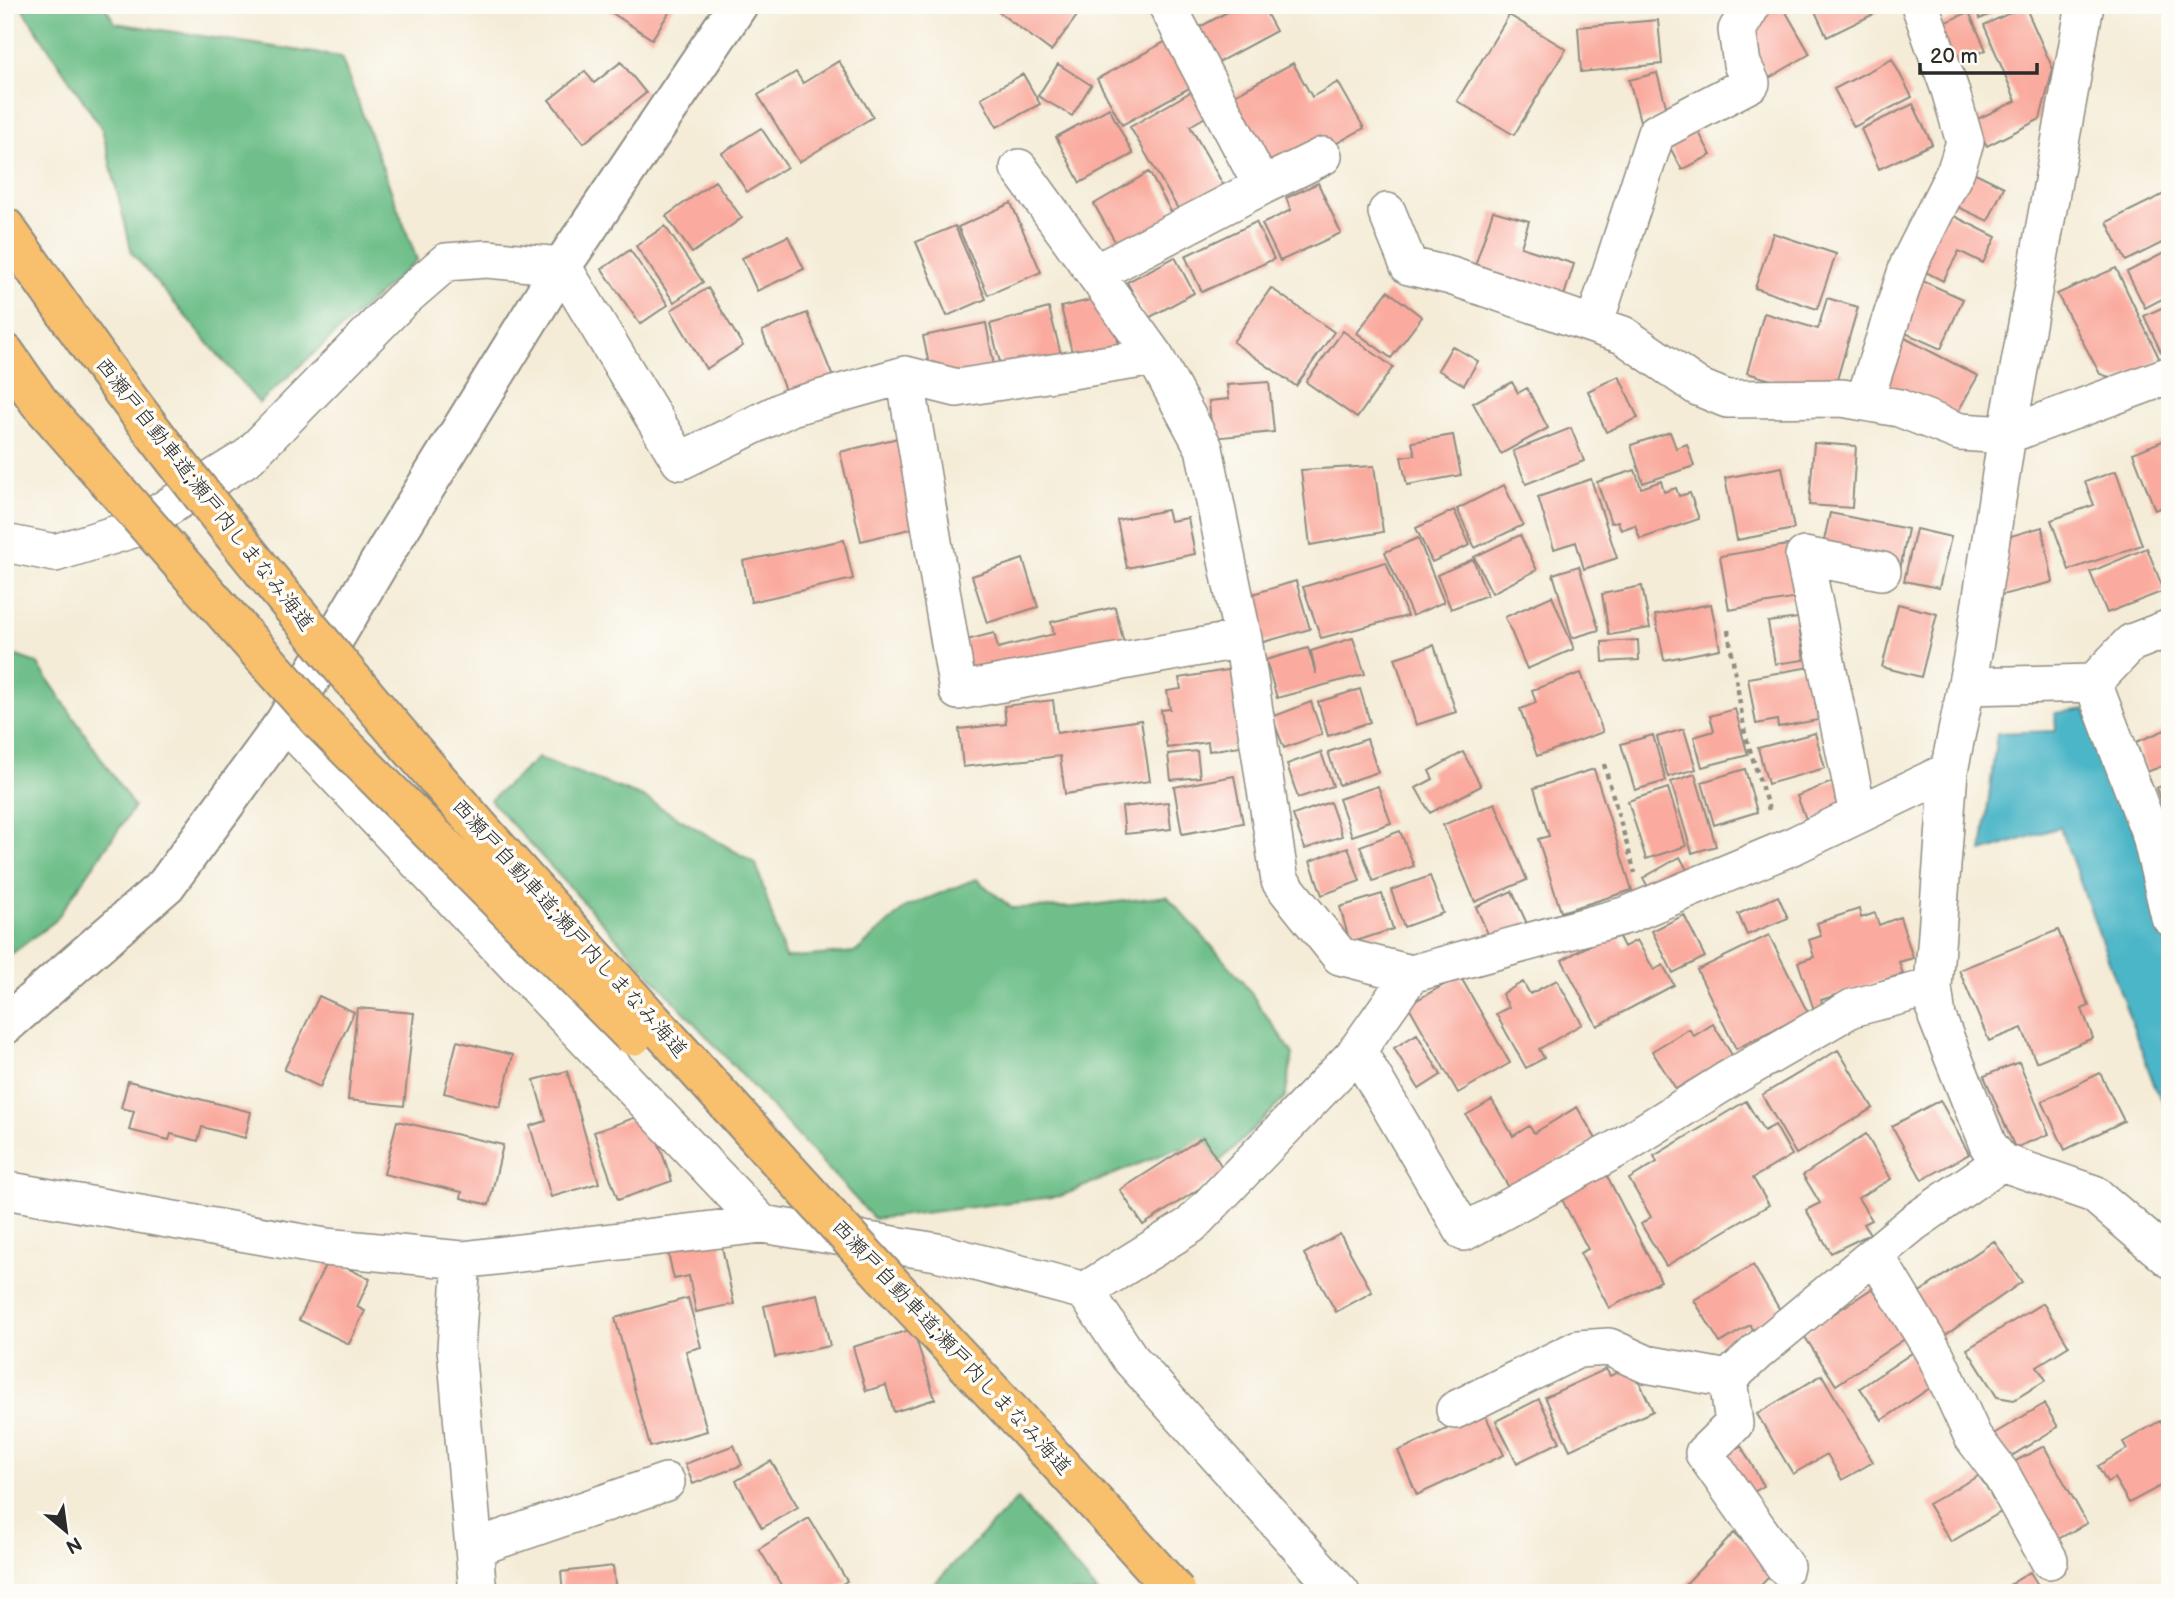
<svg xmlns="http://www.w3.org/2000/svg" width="2175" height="1598" font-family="'Balsamiq Sans','Klee One',sans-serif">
<rect width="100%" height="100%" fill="#fdfcf7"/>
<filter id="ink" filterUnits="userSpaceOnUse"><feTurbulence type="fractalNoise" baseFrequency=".0143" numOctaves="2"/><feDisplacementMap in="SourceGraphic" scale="14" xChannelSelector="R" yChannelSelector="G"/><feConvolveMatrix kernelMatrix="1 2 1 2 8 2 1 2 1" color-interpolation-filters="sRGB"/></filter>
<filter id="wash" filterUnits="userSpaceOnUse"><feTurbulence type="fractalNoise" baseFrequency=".00686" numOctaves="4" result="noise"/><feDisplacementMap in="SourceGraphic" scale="28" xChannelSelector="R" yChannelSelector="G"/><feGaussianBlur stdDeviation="1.57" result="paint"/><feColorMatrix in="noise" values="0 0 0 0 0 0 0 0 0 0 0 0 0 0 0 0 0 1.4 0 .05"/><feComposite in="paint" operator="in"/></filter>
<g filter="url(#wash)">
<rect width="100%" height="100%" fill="#f4ecd7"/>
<!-- forest -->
<path fill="#6fbf8a" stroke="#4d755a" stroke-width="2" d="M 20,5 L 104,5 L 115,23 L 341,57 L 417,260 L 259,403 L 132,253 L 102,129 Z
M 5,652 L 37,663 L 134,807 L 55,921 L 6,958 Z
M 538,758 L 643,797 L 756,864 L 785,958 L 856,952 L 906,907 L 976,879 L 1012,908 L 1074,907 L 1167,896 L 1241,979 L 1293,1054 L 1285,1098 L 1218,1163 L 1205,1149 L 1175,1149 L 1061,1196 L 874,1219 L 490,800 Z
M 1017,1499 L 1098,1593 L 925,1593 Z"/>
<!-- water -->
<path fill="#4bb6c7" stroke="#3b7079" stroke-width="2" d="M 2085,709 L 2145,857 L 2170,954 L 2170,1114 L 2155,1087 L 2060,827 L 1982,852 L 1997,733 L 2056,731 L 2055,713 Z"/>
<g id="blocks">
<!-- building -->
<path fill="#faaa9e" d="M 608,5 L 674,5 L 652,39 L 606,9 Z
M 989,5 L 1085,5 L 1051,51 Z
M 1240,5 L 1262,5 L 1276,31 L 1217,63 L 1198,28 Z
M 1778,5 L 1782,5 L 1810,54 L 1769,78 L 1739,26 Z
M 1812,5 L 1880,5 L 1882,10 L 1827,37 Z
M 1974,5 L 2010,5 L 1980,19 Z
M 2025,6 L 2053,69 L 2040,119 L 1987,146 L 1973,121 L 2016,101 L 1984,25 Z
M 1969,12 L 1986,50 L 1949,67 L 1932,28 Z
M 1509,15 L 1566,49 L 1514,135 L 1457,101 Z
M 1658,20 L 1662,64 L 1581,72 L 1578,27 Z
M 1168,40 L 1193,86 L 1122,125 L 1097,79 Z
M 1892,59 L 1912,97 L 1854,127 L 1834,89 Z
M 839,61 L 873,117 L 799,162 L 758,95 L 796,72 L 803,83 Z
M 621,62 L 646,93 L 584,143 L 549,100 L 585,71 L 594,83 Z
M 1293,63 L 1312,97 L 1338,82 L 1364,128 L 1299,164 L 1269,164 L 1231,97 Z
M 1058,64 L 1091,85 L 1072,116 L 1038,96 Z
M 1657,73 L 1668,113 L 1640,121 L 1629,80 Z
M 1023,74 L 1040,104 L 997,127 L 981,98 Z
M 1194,90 L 1209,115 L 1190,126 L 1225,188 L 1181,214 L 1130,127 Z
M 1913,104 L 1932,144 L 1879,169 L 1861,129 Z
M 1109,108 L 1133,154 L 1080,183 L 1056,137 Z
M 1694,123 L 1711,155 L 1682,170 L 1665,138 Z
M 761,128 L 787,167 L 747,192 L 722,153 Z
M 1963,167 L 2004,187 L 1988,221 L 1947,202 Z
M 1149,172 L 1173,215 L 1121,252 L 1094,204 Z
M 715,181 L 742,218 L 692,253 L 666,216 Z
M 1318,183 L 1341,233 L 1280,261 L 1262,224 L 1291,210 L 1286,198 Z
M 2170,191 L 2170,239 L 2126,261 L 2107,222 Z
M 1011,203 L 1041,272 L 988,295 L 958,227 Z
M 1942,210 L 1996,237 L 1983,263 L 1959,251 L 1943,281 L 1914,266 Z
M 1493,211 L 1529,221 L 1521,247 L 1574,264 L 1562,302 L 1472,275 Z
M 1256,222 L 1274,259 L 1202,292 L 1185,256 Z
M 665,226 L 703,282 L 674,302 L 636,246 Z
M 955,226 L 986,299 L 947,316 L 916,242 Z
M 1773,233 L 1836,254 L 1817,309 L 1755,288 Z
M 788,236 L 804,269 L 757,291 L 742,258 Z
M 630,250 L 668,305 L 640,324 L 602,269 Z
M 2170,250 L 2170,295 L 2145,308 L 2127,272 Z
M 1175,257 L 1194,293 L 1147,319 L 1127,282 Z
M 2116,268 L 2160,360 L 2119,380 L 2100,374 L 2057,294 Z
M 1914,277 L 1963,299 L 1941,349 L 1892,327 Z
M 708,288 L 743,346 L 706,369 L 671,310 Z
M 1271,288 L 1334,332 L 1296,386 L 1233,342 Z
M 1388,291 L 1422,317 L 1391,358 L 1357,333 Z
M 1107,296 L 1121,353 L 1075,365 L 1061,307 Z
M 1827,298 L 1858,307 L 1832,397 L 1747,373 L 1764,313 L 1818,329 Z
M 2170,304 L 2170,348 L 2161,352 L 2144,316 Z
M 1049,308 L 1063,362 L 1004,378 L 990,324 Z
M 807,313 L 837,387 L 788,398 L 762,331 Z
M 986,323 L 994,366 L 932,379 L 923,336 Z
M 1343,331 L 1393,367 L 1357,418 L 1306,382 Z
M 1897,334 L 1978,376 L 1951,424 L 1875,389 Z
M 1452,346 L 1478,361 L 1464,385 L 1438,370 Z
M 1619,376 L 1638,418 L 1606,432 L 1588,391 Z
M 1269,382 L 1274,432 L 1212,438 L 1209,401 L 1229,399 L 1227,385 Z
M 1512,382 L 1518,393 L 1527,388 L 1548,428 L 1501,454 L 1473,403 Z
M 1571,428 L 1584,461 L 1526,484 L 1513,451 Z
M 1670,432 L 1676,448 L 1687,444 L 1694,466 L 1643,483 L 1631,445 Z
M 1453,435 L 1461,475 L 1407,485 L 1401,457 L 1415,455 L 1412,442 Z
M 898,438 L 918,527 L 861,541 L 840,452 Z
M 2170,438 L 2170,504 L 2155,510 L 2133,453 Z
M 1814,443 L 1856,446 L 1852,508 L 1809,505 Z
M 1374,466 L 1383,532 L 1310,545 L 1301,470 Z
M 1782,467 L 1794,529 L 1737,540 L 1725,478 Z
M 1635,470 L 1641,488 L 1661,481 L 1664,492 L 1676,488 L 1679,496 L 1690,493 L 1699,519 L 1640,539 L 1635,525 L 1621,530 L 1618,521 L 1611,523 L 1597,482 Z
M 2116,471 L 2142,545 L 2069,570 L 2051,520 L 2094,505 L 2085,482 Z
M 1591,479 L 1617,558 L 1584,569 L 1576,542 L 1554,549 L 1538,497 Z
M 1504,485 L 1523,525 L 1475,548 L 1457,509 Z
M 1167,510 L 1170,521 L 1188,518 L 1195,554 L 1127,568 L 1117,520 Z
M 1454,510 L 1470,545 L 1432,562 L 1416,528 Z
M 1830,513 L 1908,529 L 1900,570 L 1821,554 Z
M 2042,527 L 2053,582 L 1990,598 L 1997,540 Z
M 1916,529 L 1951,537 L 1939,588 L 1904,581 Z
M 1520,535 L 1537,570 L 1492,593 L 1474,557 Z
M 1418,538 L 1444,602 L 1412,616 L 1385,552 Z
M 844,540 L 853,579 L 751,602 L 743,561 Z
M 1788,545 L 1797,598 L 1729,610 L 1720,556 Z
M 2147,548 L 2164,591 L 2107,613 L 2090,572 Z
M 1023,559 L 1038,607 L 987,623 L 972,576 Z
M 1473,559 L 1487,595 L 1451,609 L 1437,575 Z
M 1386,562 L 1407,616 L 1321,638 L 1303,587 Z
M 1579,566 L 1599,630 L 1572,638 L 1553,574 Z
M 1296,581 L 1310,629 L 1260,643 L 1246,596 Z
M 1642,586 L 1650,628 L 1609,635 L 1602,594 Z
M 1552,596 L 1574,649 L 1527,669 L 1505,617 Z
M 1711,604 L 1720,649 L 1664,660 L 1655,615 Z
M 1898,604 L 1937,614 L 1921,677 L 1882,667 Z
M 1115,607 L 1125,648 L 973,684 L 963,641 L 994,633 L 998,648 L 1054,634 L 1051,622 Z
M 1798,618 L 1804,660 L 1775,664 L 1768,622 Z
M 1353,638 L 1365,674 L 1277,698 L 1266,660 L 1308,648 L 1316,674 L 1311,651 Z
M 1638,640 L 1639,660 L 1603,662 L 1602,642 Z
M 1434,645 L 1456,712 L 1416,725 L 1395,658 Z
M 1810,667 L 1818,720 L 1778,727 L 1777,720 L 1756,724 L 1748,678 Z
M 1239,668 L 1252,744 L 1209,751 L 1208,742 L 1167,748 L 1161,710 L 1170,709 L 1167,691 L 1181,689 L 1179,678 Z
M 1581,673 L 1603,732 L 1537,756 L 1520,709 L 1536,703 L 1532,690 Z
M 1360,689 L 1370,722 L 1328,736 L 1318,702 Z
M 1053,700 L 1057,733 L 1141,720 L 1150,781 L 1065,794 L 1060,756 L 963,767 L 959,729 L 1006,724 L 1004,706 Z
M 1311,702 L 1322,734 L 1284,748 L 1272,717 Z
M 1735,709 L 1748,755 L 1702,767 L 1694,737 L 1714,731 L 1710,716 Z
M 2170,728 L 2170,763 L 2147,772 L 2136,742 Z
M 1684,729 L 1696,769 L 1668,777 L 1657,737 Z
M 1815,733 L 1825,768 L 1768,784 L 1758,748 Z
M 1653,735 L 1666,781 L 1635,790 L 1621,744 Z
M 1367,739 L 1378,772 L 1339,785 L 1328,752 Z
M 1197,751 L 1200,777 L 1171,780 L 1168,754 Z
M 1321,752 L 1333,786 L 1298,798 L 1287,764 Z
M 1463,752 L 1481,786 L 1430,813 L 1416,788 L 1433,779 L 1429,771 Z
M 1594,769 L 1632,890 L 1561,912 L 1538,839 L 1549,836 L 1534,788 Z
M 1745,769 L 1757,812 L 1714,825 L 1702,782 Z
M 1695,774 L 1716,846 L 1692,853 L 1671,782 Z
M 1234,776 L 1243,823 L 1182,834 L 1174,787 Z
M 1839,779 L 1851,806 L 1808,824 L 1797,796 Z
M 2170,783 L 2170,825 L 2169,825 L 2156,788 Z
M 1378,786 L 1391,823 L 1352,836 L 1339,799 Z
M 1668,788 L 1686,846 L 1646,859 L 1628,801 Z
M 1168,802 L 1171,829 L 1125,834 L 1122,807 Z
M 1330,802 L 1342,836 L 1305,849 L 1293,815 Z
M 1495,803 L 1527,880 L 1475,902 L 1443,825 Z
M 1400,831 L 1414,866 L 1373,881 L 1360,846 Z
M 1348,847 L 1360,881 L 1322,895 L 1310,861 Z
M 1680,857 L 1691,877 L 1654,898 L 1643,878 Z
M 1430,876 L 1443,913 L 1404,927 L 1391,890 Z
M 1512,891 L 1528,926 L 1492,943 L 1476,907 Z
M 1382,894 L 1393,929 L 1350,943 L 1340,907 Z
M 1778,896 L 1788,918 L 1747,935 L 1738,914 Z
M 1859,909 L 1861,918 L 1875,913 L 1879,925 L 1900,917 L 1913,958 L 1899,962 L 1903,974 L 1821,1000 L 1824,1010 L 1815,1013 L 1798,962 L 1814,957 L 1809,940 L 1821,936 L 1817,923 Z
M 1684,915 L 1705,957 L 1673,973 L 1652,931 Z
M 2058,930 L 2089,1006 L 2082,1009 L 2093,1038 L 2036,1062 L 2022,1028 L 1989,1041 L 1959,970 Z
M 1616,931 L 1624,947 L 1637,940 L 1654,970 L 1663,965 L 1674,985 L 1597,1026 L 1562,960 Z
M 1769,935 L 1808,1013 L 1736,1049 L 1697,970 Z
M 1460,976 L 1510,1063 L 1458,1093 L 1408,1005 Z
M 1557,980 L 1582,1024 L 1539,1049 L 1544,1058 L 1526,1068 L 1496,1014 L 1509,1007 L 1502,994 L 1523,982 L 1530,994 Z
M 319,996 L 354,1012 L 320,1087 L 284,1070 Z
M 357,1008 L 414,1013 L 404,1106 L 348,1100 Z
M 1713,1024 L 1732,1055 L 1676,1089 L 1652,1051 L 1689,1029 L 1694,1036 Z
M 1417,1034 L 1441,1075 L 1419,1089 L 1394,1048 Z
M 457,1041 L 513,1055 L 500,1107 L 444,1093 Z
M 1838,1050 L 1873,1108 L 1796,1154 L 1762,1095 Z
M 2019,1062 L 2049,1134 L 2015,1148 L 1984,1076 Z
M 567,1071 L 599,1183 L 551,1197 L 530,1126 L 546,1121 L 534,1080 Z
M 2100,1073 L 2124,1121 L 2065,1150 L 2042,1101 Z
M 128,1081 L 251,1112 L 245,1138 L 202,1127 L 198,1141 L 171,1134 L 169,1140 L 129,1130 L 134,1111 L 121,1108 Z
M 1492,1100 L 1513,1136 L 1529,1126 L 1534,1133 L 1577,1107 L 1596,1139 L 1542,1170 L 1514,1196 L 1466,1115 Z
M 1940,1100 L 1969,1154 L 1922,1180 L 1892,1126 Z
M 1746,1101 L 1764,1131 L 1775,1125 L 1792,1155 L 1753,1178 L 1769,1205 L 1666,1266 L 1641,1224 L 1651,1217 L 1629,1179 L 1657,1162 L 1654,1156 Z
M 648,1113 L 672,1181 L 618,1200 L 594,1132 Z
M 397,1121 L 503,1145 L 489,1205 L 461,1198 L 462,1192 L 384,1174 Z
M 1866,1134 L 1891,1179 L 1858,1198 L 1872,1220 L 1864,1224 L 1870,1234 L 1831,1253 L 1806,1210 L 1820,1203 L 1803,1175 Z
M 1203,1137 L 1225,1172 L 1143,1225 L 1120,1190 Z
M 1604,1170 L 1661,1281 L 1609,1308 L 1580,1253 L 1588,1249 L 1559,1194 Z
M 719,1233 L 734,1304 L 696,1312 L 689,1276 L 674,1279 L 666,1244 Z
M 1340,1234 L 1372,1292 L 1336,1312 L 1304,1254 Z
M 1994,1241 L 2022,1282 L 1937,1341 L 1908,1300 Z
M 328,1259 L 370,1279 L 357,1307 L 365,1311 L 349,1344 L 299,1320 Z
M 1753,1265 L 1786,1320 L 1757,1337 L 1750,1325 L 1720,1343 L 1694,1300 Z
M 1879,1284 L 1912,1334 L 1836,1385 L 1803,1334 Z
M 818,1294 L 830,1346 L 775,1357 L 764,1306 Z
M 688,1298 L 701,1347 L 686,1351 L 707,1431 L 650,1447 L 615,1318 Z
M 2043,1303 L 2069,1346 L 2037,1366 L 2046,1380 L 2014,1400 L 1997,1397 L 1967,1349 Z
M 913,1329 L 935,1399 L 894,1412 L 886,1385 L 866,1391 L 853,1347 Z
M 1918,1349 L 1939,1382 L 1882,1420 L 1860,1388 Z
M 1632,1366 L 1653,1411 L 1570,1450 L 1545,1397 L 1606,1369 L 1610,1376 Z
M 1822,1375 L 1873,1462 L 1842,1480 L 1827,1454 L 1793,1474 L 1757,1414 Z
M 1539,1399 L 1560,1442 L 1517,1463 L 1496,1421 Z
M 2044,1404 L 2058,1427 L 2005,1460 L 1990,1436 Z
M 1484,1412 L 1504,1455 L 1417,1495 L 1398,1451 Z
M 2160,1421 L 2170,1437 L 2170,1481 L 2129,1503 L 2114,1478 L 2107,1482 L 2098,1466 L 2127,1449 L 2123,1442 Z
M 734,1445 L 742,1465 L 693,1484 L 685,1464 Z
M 1741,1446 L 1764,1486 L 1745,1497 L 1721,1457 Z
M 2044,1446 L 2087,1523 L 2051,1543 L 2008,1465 Z
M 771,1461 L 798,1507 L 762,1528 L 736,1481 Z
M 1980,1475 L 2001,1512 L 1951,1542 L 1928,1504 Z
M 809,1518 L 847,1581 L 828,1593 L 786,1593 L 759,1549 Z
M 1734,1533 L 1774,1571 L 1754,1593 L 1687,1593 L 1682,1588 Z
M 613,1566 L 616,1593 L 563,1593 L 561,1572 Z
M 2030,1572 L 2043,1593 L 1997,1593 Z"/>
</g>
</g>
<g filter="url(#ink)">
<use href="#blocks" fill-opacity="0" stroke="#908c81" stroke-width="2"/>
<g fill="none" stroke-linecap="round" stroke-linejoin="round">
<defs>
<path id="minor" d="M 2085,5 L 2007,435 L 1974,648 L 1949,771 L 1933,987 L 1937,1017 L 1988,1145 L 2001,1162 L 2094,1194 L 2170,1259
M 1019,168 L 1155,357
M 1262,186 L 1323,156
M 1387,212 L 1409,266 L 1451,276 L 1623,335 L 1698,387 L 1727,399 L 1842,398 L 1899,408 L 1960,432 L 2007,435 L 2170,375
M 1096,273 L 1262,186 L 1167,5
M 1594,325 L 1656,133 L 1751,83 L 1742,64 L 1737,30 L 1752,5
M 905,375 L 958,691 L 1243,639
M 1864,402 L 1909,264 L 1956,170 L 1965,142 L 1950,90 L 1920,5
M 5,543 L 55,553 L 133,529 L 248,457 L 401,301 L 446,262 L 487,259 L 562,266 L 680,461 L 791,407 L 905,375 L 957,388 L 1155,357 L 1204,448 L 1243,639 L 1280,881 L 1340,956 L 1411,974 L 1627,915 L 1795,845 L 1949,771
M 2093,683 L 2131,643 L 2170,628
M 1967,686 L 2093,683 L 2151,836 L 2170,917
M 285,722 L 762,1224
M 1858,814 L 1804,556 L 1882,571
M 1357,1050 L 1464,1232 L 1622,1146 L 1729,1079 L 1852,1008 L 1933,987
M 5,1190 L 325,1247 L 462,1260 L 762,1224 L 937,1252 L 1085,1291 L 1129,1357 L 1341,1593
M 1875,1255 L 1936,1356 L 1973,1437 L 2001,1474 L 2049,1560
M 462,1260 L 456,1348 L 478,1593
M 1085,1291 L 1191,1225 L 1354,1055 L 1411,974
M 1455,1410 L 1578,1349 L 1609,1347 L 1646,1364 L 1728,1379
M 474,1548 L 666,1482
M 1785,1567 L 1704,1453 L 1734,1424 L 1728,1379 L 1757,1352 L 1913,1223 L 2001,1162"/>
<path id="tertiary" d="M 5,1025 L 166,885 L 285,722 L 388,548 L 562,266 L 738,5"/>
<path id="motorway" d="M 5,227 L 100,361
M 5,353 L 39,402"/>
</defs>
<!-- minor casing -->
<use href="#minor" stroke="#908c81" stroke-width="40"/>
<!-- tertiary casing -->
<use href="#tertiary" stroke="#908c81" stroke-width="42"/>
<!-- motorway casing -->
<use href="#motorway" stroke="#908c81" stroke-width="42"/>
<!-- path -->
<path stroke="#908c81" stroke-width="4.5" stroke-dasharray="5 5" stroke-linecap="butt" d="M 1728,630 L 1745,734 L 1770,813
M 1604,764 L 1635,873"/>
<!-- minor -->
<use href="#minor" stroke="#fff" stroke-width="37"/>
<!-- tertiary -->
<use href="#tertiary" stroke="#fff" stroke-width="38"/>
<!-- motorway -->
<use href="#motorway" stroke="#f8bf6c" stroke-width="38"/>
<defs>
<path id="motorway-bridge" d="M 100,361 C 273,595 464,814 660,1029 C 743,1121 825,1212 909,1303 C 999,1399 1090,1495 1177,1593
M 39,402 L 318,719 L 633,1036"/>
</defs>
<!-- motorway-bridge casing -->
<use href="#motorway-bridge" stroke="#908c81" stroke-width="42" stroke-linecap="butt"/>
<!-- motorway-bridge -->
<use href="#motorway-bridge" stroke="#f8bf6c" stroke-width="38"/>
</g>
</g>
<g text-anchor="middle" stroke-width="7" stroke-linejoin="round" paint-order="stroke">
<!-- street labels -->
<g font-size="21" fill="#2b2b2b" stroke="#fdfcf7">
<text transform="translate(205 494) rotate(52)" y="7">西瀬戸自動車道;瀬戸内しまなみ海道</text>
<text transform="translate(570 928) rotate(48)" y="7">西瀬戸自動車道;瀬戸内しまなみ海道</text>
<text transform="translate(952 1347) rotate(47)" y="7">西瀬戸自動車道;瀬戸内しまなみ海道</text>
</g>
</g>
<!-- margin -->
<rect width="2175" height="1598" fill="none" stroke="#fdfcf7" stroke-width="28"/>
<!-- north arrow -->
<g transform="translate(66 1531) rotate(151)" stroke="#fdfcf7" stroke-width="5" paint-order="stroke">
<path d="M0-5L12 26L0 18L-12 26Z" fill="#2b2b2b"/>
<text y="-10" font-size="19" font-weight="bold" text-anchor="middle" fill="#2b2b2b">N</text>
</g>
<!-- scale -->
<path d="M1920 63v10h117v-10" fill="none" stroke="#2b2b2b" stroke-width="3.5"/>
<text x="1930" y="63" font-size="21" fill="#2b2b2b" stroke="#fdfcf7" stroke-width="5" paint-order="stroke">20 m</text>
</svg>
